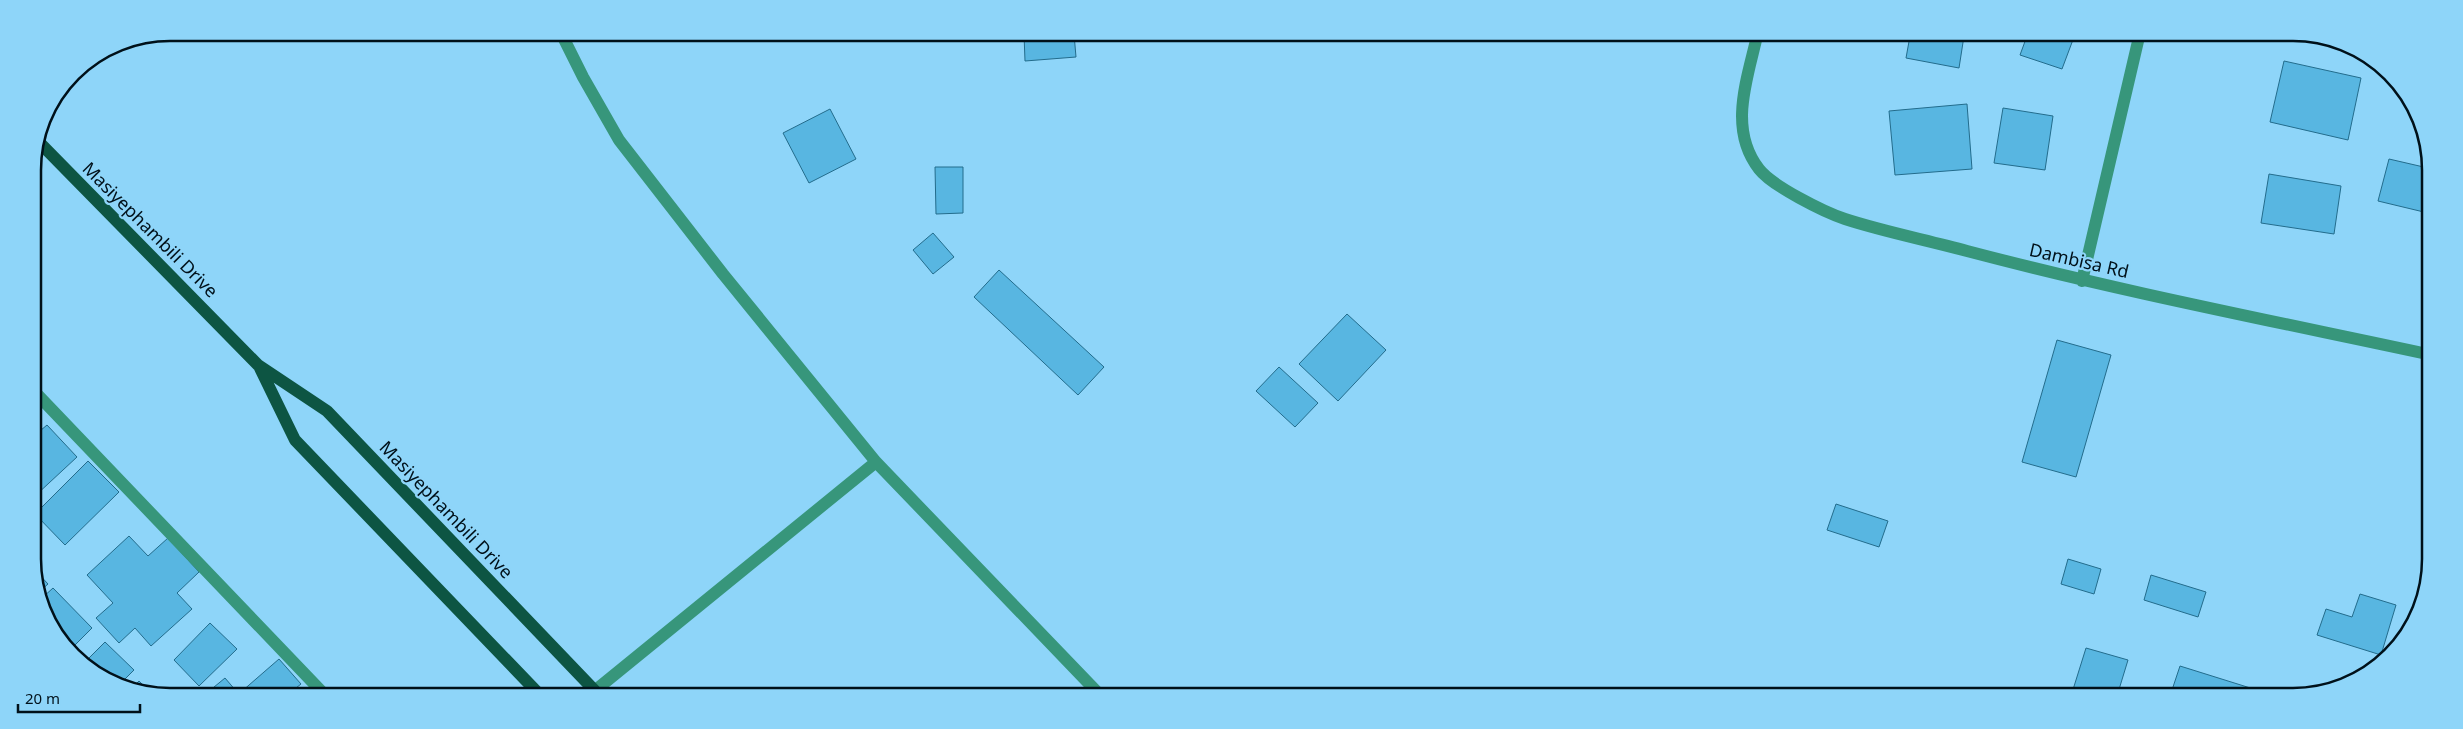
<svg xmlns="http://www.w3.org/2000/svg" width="2463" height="729" font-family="'Noto Sans',sans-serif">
<rect width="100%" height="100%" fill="#8ed5f9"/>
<!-- building -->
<path fill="#58b6e1" stroke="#236c8c" d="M 1024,34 L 1074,34 L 1076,57 L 1025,61 Z
M 1910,36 L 1964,36 L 1959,68 L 1906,58 Z
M 2027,36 L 2074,37 L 2062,69 L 2020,55 Z
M 2284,61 L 2361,78 L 2348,140 L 2270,122 Z
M 1967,104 L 1972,169 L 1895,175 L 1889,111 Z
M 2003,108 L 2053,116 L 2045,170 L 1994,163 Z
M 830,109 L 856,159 L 809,183 L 783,133 Z
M 2389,159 L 2428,168 L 2428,213 L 2378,201 Z
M 935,167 L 963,167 L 963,213 L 936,214 Z
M 2269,174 L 2341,186 L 2334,234 L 2261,223 Z
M 933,233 L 954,257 L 933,274 L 913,250 Z
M 999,270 L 1104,367 L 1078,395 L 974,297 Z
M 1347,314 L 1386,350 L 1338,401 L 1299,364 Z
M 2057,340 L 2111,355 L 2076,477 L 2022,462 Z
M 1279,367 L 1318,403 L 1295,427 L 1256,391 Z
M 47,425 L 77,457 L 35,496 L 34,436 Z
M 88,461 L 119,492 L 65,545 L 35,514 Z
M 1836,504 L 1888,521 L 1879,547 L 1827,530 Z
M 129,536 L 148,556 L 168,538 L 199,572 L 177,593 L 192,609 L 151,646 L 135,628 L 119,643 L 96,618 L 113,603 L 87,575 Z
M 2068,559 L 2101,569 L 2094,594 L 2061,584 Z
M 35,570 L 48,584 L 39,592 L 35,585 Z
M 2151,575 L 2206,592 L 2198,617 L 2144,600 Z
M 53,588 L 92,628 L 69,651 L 42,598 Z
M 2360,594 L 2396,605 L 2381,655 L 2317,635 L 2326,609 L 2352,617 Z
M 210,623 L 237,649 L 199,686 L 174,660 Z
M 105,642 L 134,670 L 121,683 L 86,661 Z
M 2086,648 L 2128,660 L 2117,696 L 2071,696 Z
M 279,659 L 301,684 L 291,692 L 241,692 Z
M 2180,666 L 2260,691 L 2258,696 L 2170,696 Z
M 225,678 L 237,692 L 208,692 Z
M 139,681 L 150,692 L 135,692 L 131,689 Z"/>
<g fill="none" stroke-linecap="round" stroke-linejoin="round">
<!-- minor -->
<path stroke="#37967b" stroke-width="12" d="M 561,33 L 583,77 L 619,140 L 723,274 L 876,462 L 1099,694
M 1757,36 C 1747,80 1728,129 1759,169 C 1772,186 1824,212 1845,219 C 1885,232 1927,240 1967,251 C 2119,291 2273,321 2427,354
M 2082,281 L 2139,37
M 34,391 L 322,692
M 592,693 L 876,462"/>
<!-- primary -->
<path stroke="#0d5543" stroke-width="12" d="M 38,141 L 258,365 L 327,411 L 597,693
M 259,366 L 295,440 L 538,693"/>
</g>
<g text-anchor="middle" stroke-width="4.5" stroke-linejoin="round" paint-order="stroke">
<!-- street labels -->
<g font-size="18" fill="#00111a" stroke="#8ed5f9">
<text transform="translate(150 230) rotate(45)" y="6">Masiyephambili Drive</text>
<text transform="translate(2079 261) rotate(13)" y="6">Dambisa Rd</text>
<text transform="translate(446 510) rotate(46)" y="6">Masiyephambili Drive</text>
</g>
</g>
<!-- crop -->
<path d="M0 0H2463V729H0ZM170 41H2293A129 129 0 0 1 2422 170V559A129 129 0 0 1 2293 688H170A129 129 0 0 1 41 559V170A129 129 0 0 1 170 41Z" fill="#8ed5f9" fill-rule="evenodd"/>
<path fill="none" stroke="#00111a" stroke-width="2.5" d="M170 41H2293A129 129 0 0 1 2422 170V559A129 129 0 0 1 2293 688H170A129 129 0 0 1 41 559V170A129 129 0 0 1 170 41Z"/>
<!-- scale -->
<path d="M18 704v8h122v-8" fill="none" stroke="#00111a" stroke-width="2.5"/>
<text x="25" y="704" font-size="15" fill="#00111a" stroke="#8ed5f9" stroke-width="4" paint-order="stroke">20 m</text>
</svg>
